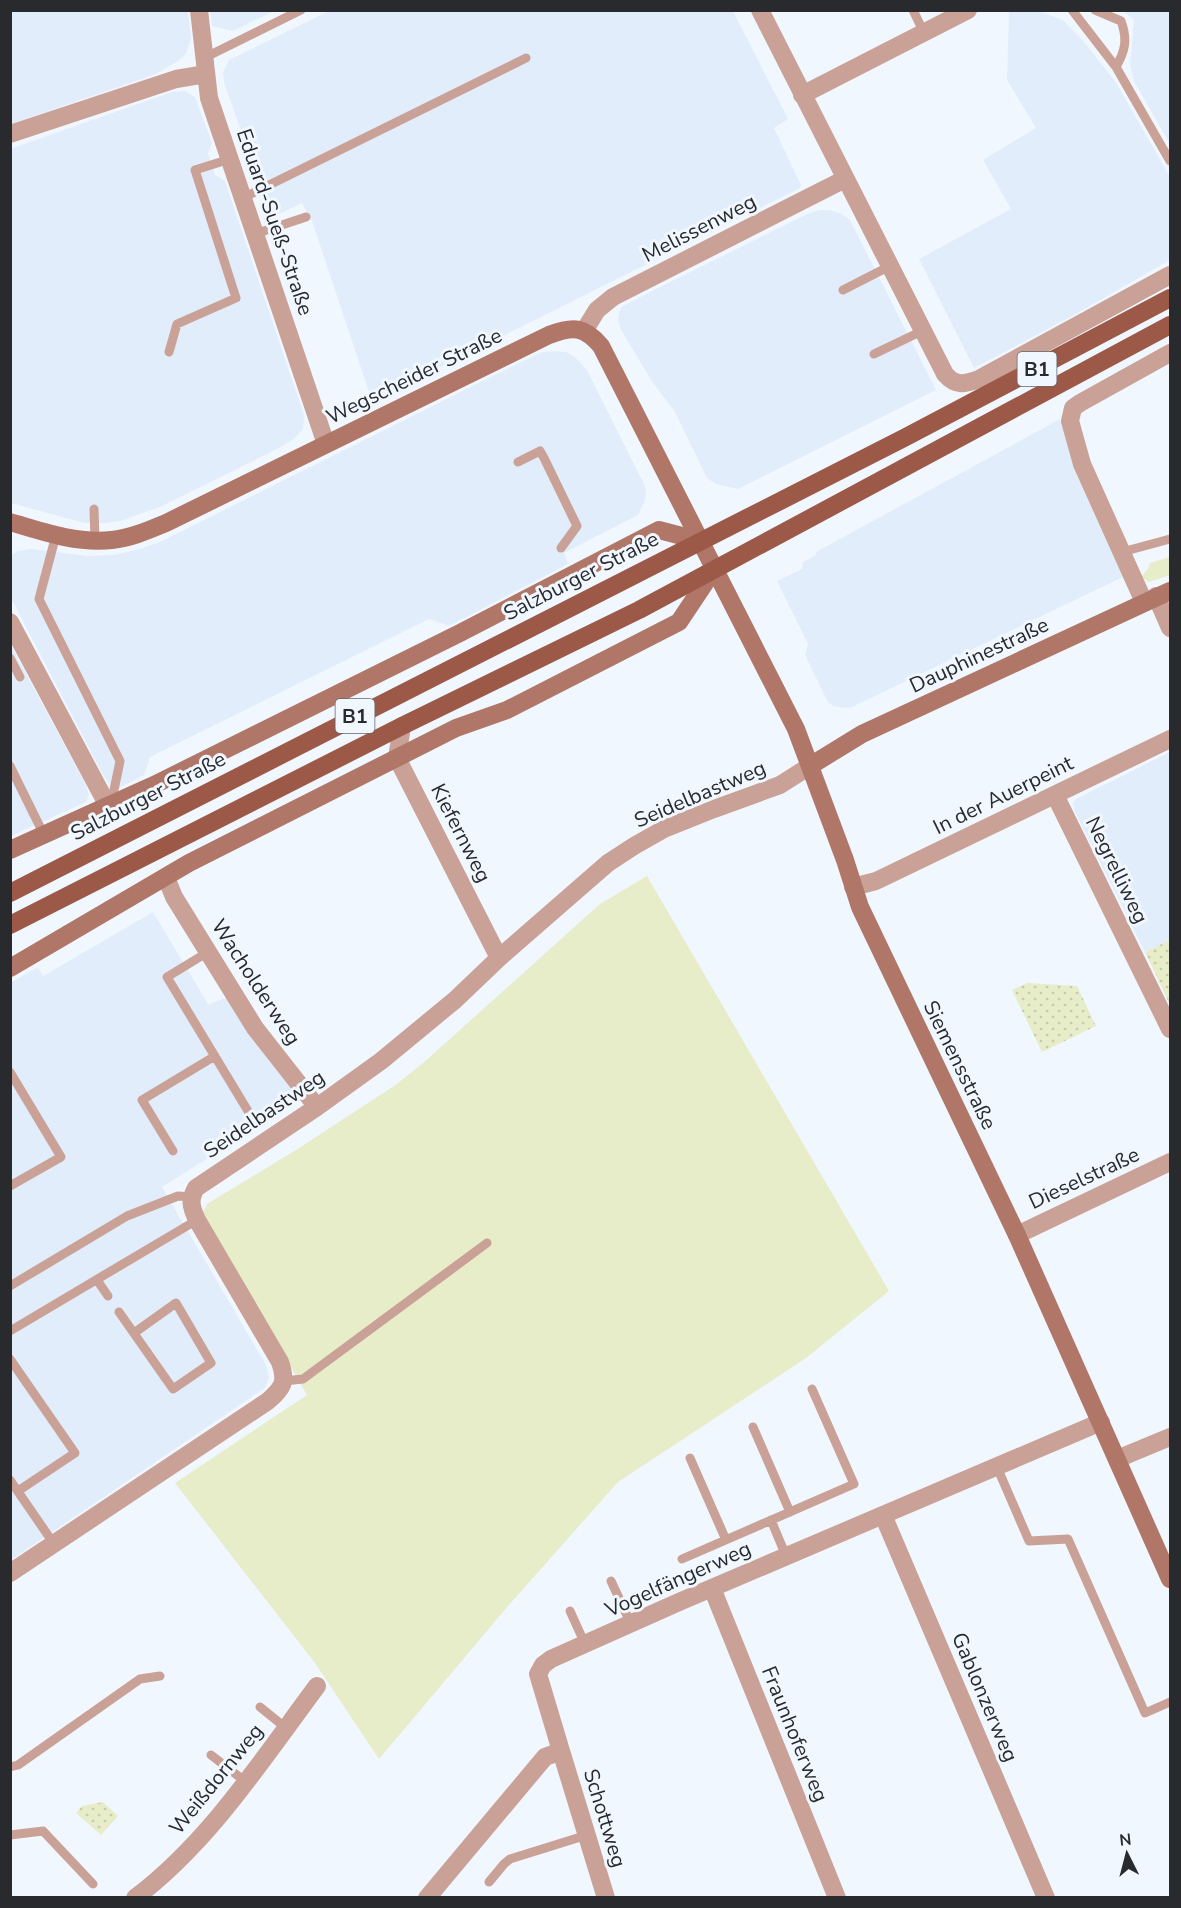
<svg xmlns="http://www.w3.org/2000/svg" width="1181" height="1908" font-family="'Nunito Sans',sans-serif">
<defs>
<pattern id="park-dots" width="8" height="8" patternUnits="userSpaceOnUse" patternTransform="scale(1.5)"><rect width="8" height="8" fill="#e7ecc9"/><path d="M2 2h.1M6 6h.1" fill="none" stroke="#c6cbad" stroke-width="1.8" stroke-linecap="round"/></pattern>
</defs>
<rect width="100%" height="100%" fill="#f1f7ff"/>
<!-- built -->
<path fill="#e2edfb" d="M 10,11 L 188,11 L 191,39 L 186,54 L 178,61 L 156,74 L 11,124 Z
M 210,11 L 210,10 L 274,11 L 233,31 L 212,26 Z
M 329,11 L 733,11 L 788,119 L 774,128 L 801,185 L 800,188 L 372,401 L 312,221 L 302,203 L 271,218 L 224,82 L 223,72 L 229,60 Z
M 1009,11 L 1038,11 L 1063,20 L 1085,43 L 1115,81 L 1170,177 L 1170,260 L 1072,316 L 974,368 L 919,259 L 1011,209 L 983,160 L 1036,128 L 1007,80 Z
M 1123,11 L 1170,11 L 1170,144 L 1134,81 L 1130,65 L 1134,20 Z
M 185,91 L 195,97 L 212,143 L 208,153 L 215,175 L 225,181 L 304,415 L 303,429 L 293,440 L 275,450 L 160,507 L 120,521 L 105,523 L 84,523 L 11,503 L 10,149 L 172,92 Z
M 819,210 L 829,210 L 842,214 L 850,220 L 936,390 L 738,489 L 716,484 L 707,478 L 675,412 L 653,383 L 621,330 L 618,320 L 619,312 L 623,306 L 652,291 L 805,215 Z
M 554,351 L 566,352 L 575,357 L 587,370 L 644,484 L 646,492 L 645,500 L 638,515 L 564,553 L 568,564 L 449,626 L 429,619 L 150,757 L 144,775 L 119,788 L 111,786 L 102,773 L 11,598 L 10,555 L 18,551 L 31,549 L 88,556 L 114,555 L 140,549 L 162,541 L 531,357 L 542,352 Z
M 1060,419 L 1071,456 L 1123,577 L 852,707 L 845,708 L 833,706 L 828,702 L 805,655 L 808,644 L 777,581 L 802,569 L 803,562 L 816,555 L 816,552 Z
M 10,644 L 85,783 L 89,795 L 86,802 L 11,836 Z
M 1170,752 L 1170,940 L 1145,952 L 1075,812 L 1073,803 L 1076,799 Z
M 153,912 L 208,1004 L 226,998 L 298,1096 L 299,1101 L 162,1187 L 266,1365 L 269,1378 L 265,1388 L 257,1393 L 11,1560 L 10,983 L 38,967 L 43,976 L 45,975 Z"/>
<!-- grass -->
<path fill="#e7ecc9" d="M 1170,557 L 1170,575 L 1149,582 L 1141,577 L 1148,569 L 1150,563 Z
M 647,876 L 889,1291 L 806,1358 L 618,1482 L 508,1606 L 379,1759 L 315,1663 L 175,1483 L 307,1395 L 203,1213 L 207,1204 L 296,1150 L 394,1086 L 422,1064 L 600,904 Z"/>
<!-- park -->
<path fill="url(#park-dots)" d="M 1170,940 L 1170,1005 L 1145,952 Z
M 1027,983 L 1077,986 L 1096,1026 L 1042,1052 L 1012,990 Z
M 103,1802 L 118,1816 L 101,1835 L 76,1813 L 82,1806 Z"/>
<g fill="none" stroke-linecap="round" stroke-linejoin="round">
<!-- lane -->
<path stroke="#c9a197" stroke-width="9" d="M 913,10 L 924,33
M 1072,10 L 1116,67 L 1170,161
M 1095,10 L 1121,21 C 1128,40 1125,51 1116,67
M 204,58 L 301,10
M 243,198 L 526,58
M 255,234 L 306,217
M 843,290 L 890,266
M 169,352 L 177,324 L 236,298 L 195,170 L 230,159
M 874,354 L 922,331
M 518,462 L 540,451 L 544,458 L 577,526 L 561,548
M 94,509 L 95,540
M 56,535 L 39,599 L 120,761 L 114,790 L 109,804
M 1122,552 L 1170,539
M 10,658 L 20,677
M 10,766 L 44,835
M 208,952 L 167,977 L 251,1116
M 10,1072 L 61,1157 L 10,1186
M 173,1151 L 142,1100 L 215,1056
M 97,1280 L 108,1296
M 10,1286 L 127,1216 L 178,1196 L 191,1197
M 119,1312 L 173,1389 L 211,1363 L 176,1303 L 134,1333
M 10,1331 L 197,1220
M 10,1359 L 75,1453 L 18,1491
M 284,1381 L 303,1379 L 487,1243
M 753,1427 L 790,1512
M 690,1458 L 726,1540
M 997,1467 L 1029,1541 L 1068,1539 L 1145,1713 L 1170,1702
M 10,1480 L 54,1544
M 771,1520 L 786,1556
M 682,1559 L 854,1484 L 812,1389
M 611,1581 L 631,1624
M 570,1611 L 585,1644
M 260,1707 L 286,1728
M 211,1755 L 246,1782
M 10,1767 L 18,1765 L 140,1679 L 160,1676
M 10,1835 L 43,1831 L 93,1884
M 489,1882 L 504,1864 L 510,1859 L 587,1835"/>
<!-- street -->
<path stroke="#c9a197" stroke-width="18" d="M 199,10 L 209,98 L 326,444
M 760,10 L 945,374 C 956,387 965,384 979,379 L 1170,275
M 802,95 L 968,10
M 10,134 L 176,79 L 206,74
M 584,331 L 597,310 L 613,297 L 845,179
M 1156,596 L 1170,628
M 1144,602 L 1082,464 L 1070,421 L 1073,408 L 1080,403 L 1170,353
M 10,622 L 108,806
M 402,726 L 397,758 L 499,958
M 1055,795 L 1170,1029
M 166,877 L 174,897 L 255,1028 L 317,1107
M 853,887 L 876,881 L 1170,739
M 1017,1235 L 1170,1162
M 1117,1459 L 1170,1437
M 883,1515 L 1046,1898
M 10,1573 L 268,1401 C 283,1388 287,1382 280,1362 L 197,1220 C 191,1207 189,1200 196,1188 L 317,1107 L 381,1061 L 455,1000 L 499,958 L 608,863 L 634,846 L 664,829 L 714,809 L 780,785 L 810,766
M 712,1588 L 837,1898
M 561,1751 L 606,1898
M 135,1898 C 210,1841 261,1761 317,1686
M 427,1898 L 545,1757 L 561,1751 L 538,1674 L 543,1665 L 551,1659 L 679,1602 L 1101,1422"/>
<!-- secondary -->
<path stroke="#b07769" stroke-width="18" d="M 10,522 C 43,532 78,544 112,540 C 131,538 149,530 166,523 L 549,335 C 573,326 584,326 601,346 L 796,729 L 845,860 L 860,907 L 1017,1235 L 1170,1579
M 810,766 L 862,734 L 1170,591
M 10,850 L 154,785 L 460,633 L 659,530 L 701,541
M 10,968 L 189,863 L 456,728 L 507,710 L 679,622 L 715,568"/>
<!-- primary -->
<path stroke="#9d5948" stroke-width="18" d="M 10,893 L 904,438 L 1170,298
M 10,925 L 402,726 L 639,610 L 1170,325"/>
</g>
<g text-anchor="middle" stroke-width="6" stroke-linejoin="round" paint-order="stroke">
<!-- shield labels -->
<g fill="#f1f7ff" stroke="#64686c" stroke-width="1.5">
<rect x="1017.5" y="352" width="39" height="34" rx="4.5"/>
<rect x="335.5" y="699" width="39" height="34" rx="4.5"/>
</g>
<g font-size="20" font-weight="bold" fill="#282a2d">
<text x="1037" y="376">B1</text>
<text x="355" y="723">B1</text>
</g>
<!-- street labels -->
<g font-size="21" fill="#282a2d" stroke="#f1f7ff">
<text transform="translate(275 222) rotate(71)" y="7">Eduard-Sueß-Straße</text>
<text transform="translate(699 228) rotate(-27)" y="7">Melissenweg</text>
<text transform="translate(414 376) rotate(-26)" y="7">Wegscheider Straße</text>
<text transform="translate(581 576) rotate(-27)" y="7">Salzburger Straße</text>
<text transform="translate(979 655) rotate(-25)" y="7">Dauphinestraße</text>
<text transform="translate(700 794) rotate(-23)" y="7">Seidelbastweg</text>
<text transform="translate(1003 795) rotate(-26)" y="7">In der Auerpeint</text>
<text transform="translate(148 796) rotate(-27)" y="7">Salzburger Straße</text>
<text transform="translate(461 833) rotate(63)" y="7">Kiefernweg</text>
<text transform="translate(1117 870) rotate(64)" y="7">Negrelliweg</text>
<text transform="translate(256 982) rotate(57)" y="7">Wacholderweg</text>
<text transform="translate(960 1065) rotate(64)" y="7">Siemensstraße</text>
<text transform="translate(264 1114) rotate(-34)" y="7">Seidelbastweg</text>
<text transform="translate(1084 1178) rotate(-25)" y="7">Dieselstraße</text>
<text transform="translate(678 1579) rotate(-24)" y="7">Vogelfängerweg</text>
<text transform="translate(985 1697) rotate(67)" y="7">Gablonzerweg</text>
<text transform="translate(795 1734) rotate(68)" y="7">Fraunhoferweg</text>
<text transform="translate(216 1779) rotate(-51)" y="7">Weißdornweg</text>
<text transform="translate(605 1818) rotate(73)" y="7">Schottweg</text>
</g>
</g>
<!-- border -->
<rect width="1181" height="1908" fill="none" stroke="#282a2d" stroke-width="24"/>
<!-- north arrow -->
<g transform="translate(1127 1854) rotate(354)" stroke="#f1f7ff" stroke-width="4.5" paint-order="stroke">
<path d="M0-4.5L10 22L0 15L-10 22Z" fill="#282a2d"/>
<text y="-9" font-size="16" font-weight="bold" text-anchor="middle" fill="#282a2d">N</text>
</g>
</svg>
